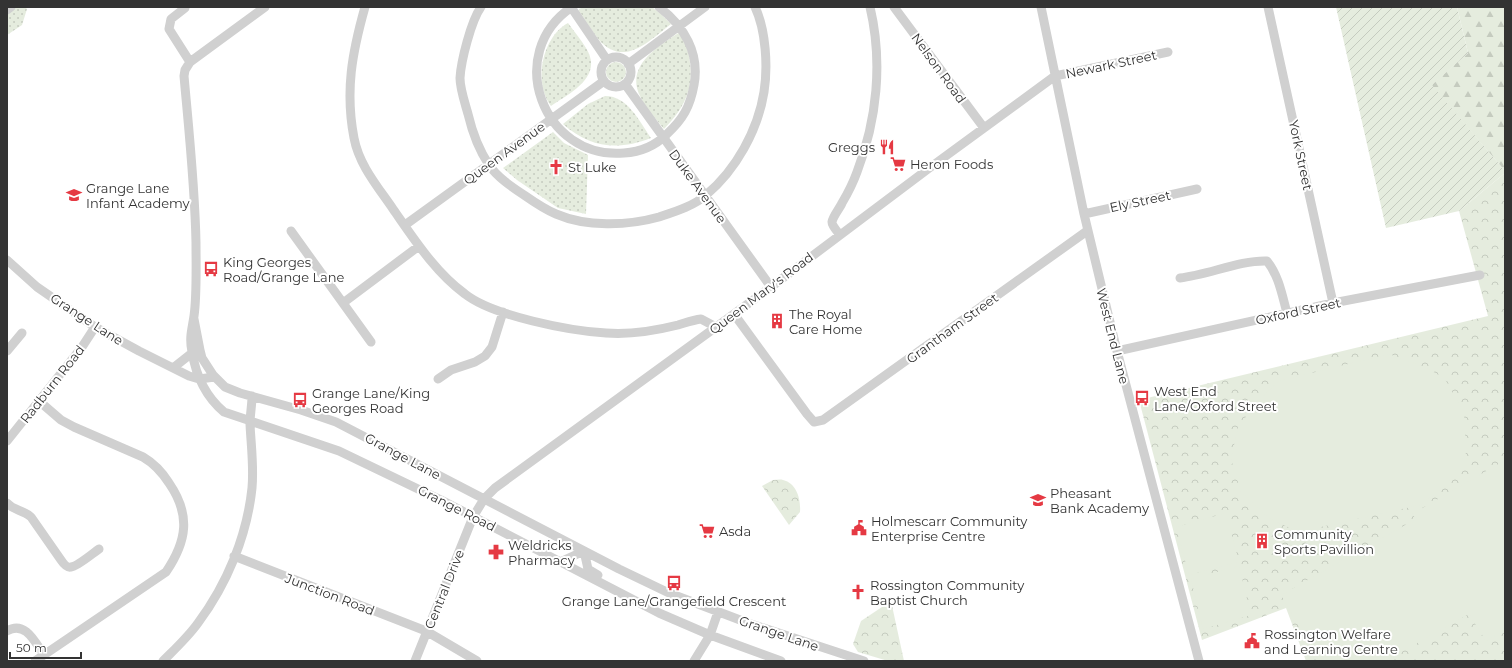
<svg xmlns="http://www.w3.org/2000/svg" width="1512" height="668" font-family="Montserrat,sans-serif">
<defs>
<pattern id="grass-dots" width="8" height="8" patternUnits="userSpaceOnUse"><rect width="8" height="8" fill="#e5ecde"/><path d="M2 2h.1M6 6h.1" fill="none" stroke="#c5cbbf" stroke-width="1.8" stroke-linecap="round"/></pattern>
<pattern id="forest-firs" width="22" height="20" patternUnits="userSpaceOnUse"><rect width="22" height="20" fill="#e5ecde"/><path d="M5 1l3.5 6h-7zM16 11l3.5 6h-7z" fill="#c5cbbf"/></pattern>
<pattern id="park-crowns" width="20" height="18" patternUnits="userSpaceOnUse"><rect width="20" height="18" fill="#e5ecde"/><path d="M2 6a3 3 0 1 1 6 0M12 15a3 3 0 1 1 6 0" fill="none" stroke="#c5cbbf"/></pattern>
<pattern id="garden-furrows" width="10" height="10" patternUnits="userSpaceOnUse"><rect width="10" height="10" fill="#e5ecde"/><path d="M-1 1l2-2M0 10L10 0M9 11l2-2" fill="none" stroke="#c5cbbf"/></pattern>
</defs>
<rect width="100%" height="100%" fill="#fff"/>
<!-- grass -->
<path fill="url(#grass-dots)" d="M 7,7 L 25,7 L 27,9 L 22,25 L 7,35 Z
M 583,7 L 652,7 L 662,15 L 671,24 C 649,41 624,68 599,40 C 592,31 586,21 579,11 L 579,9 Z
M 568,23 C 574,31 581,40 586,48 C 604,77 570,93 551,106 C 533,83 542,37 568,23 Z
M 680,32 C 683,38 687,45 688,52 C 696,85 686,106 664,129 C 656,119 645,108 640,96 C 625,66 658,46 680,32 Z
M606 72a10 10 0 1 1 20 0a10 10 0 1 1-20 0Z
M 605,96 C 628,96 639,121 651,138 C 618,151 590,148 563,124 L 588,104 Z
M 553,132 L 564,143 L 588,155 L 586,214 L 558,208 L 517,180 L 503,168 Z"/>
<!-- forest -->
<path fill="url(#forest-firs)" d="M 1457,7 L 1505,7 L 1505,171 L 1431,85 L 1468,53 Z"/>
<!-- park -->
<path fill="url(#park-crowns)" d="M 1505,173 L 1505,661 L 1306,661 L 1286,608 L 1202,640 L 1139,400 L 1488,316 L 1459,211 Z
M 773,480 C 776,480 780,479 783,480 C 797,483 801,500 800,512 L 789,525 L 762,486 Z
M 891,601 L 904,661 L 888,661 L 858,652 L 853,644 L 861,621 Z"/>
<!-- garden -->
<path fill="url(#garden-furrows)" d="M 1336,7 L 1457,7 L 1468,53 L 1432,85 L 1505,171 L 1505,173 L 1459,211 L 1386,228 Z"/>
<!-- pitch -->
<path fill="#e5ecde" d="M 1389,354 L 1427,368 L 1445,379 L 1464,413 L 1466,453 L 1452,477 L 1442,489 L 1420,505 L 1298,532 L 1269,518 L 1241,492 L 1231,459 L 1238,427 L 1259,400 L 1279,381 Z
M 1502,462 L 1505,467 L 1505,630 L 1486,641 L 1469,614 L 1385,661 L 1319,661 L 1281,595 L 1416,519 L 1412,514 Z
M 1226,513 L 1239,562 L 1189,575 L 1176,527 Z
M 1239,566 L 1251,615 L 1203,629 L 1191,579 Z"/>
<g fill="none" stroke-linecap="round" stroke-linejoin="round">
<!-- minor -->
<path stroke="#d0d0d0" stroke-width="9" d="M 265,7 L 190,62 L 185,70 L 184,76 C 189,132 195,187 196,243 C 196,265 197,295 194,316 C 192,330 189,337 192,352 C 196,376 205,396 224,412 L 339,451 L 443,501 L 659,613 L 710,635 L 781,661
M 365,7 C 352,53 345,91 354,138 C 359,165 378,187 393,209 C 414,239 435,272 465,294 C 493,316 570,331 606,333 C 630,335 654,331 678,325 C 685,323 693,320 701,319 L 716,327
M 481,7 C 471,21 461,61 460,78 C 460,89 465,103 468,114 C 472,131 479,150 489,165 C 497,177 512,187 524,195 C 534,202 544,209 556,214 C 586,227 627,226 659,217 C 674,212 694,206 706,195 C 736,170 758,130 764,92 C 768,67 766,30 755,7
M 571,7 L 607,60
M 572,7 C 503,53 543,160 624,153 C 641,152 655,146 667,134 C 683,119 690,107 694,85 C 700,53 684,26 659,7
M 894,7 L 984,128
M 1041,7 L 1084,214 L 1117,351 L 1199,661
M 1268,7 L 1333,303
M 185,8 L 171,19 L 169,29 L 190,62
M 7,10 L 11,7
M601 72a15 15 0 1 1 30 0a15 15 0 1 1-30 0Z
M 628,64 L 705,7
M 625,84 L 771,287
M 1084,214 L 1197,189
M 405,225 L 604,81
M 291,231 L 371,342
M 840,235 C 837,231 832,226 832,222 C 833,216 840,208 842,203 C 848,193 853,183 857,172 C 877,120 883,62 870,7
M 7,260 L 37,287 L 95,327 L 139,351 L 189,376 L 199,379 L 215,377
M 1180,278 C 1208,275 1240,260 1267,261 C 1279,276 1282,295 1287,313
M 343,303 L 419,246
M 734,314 L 807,414 L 814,422 L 823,420 L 1087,231
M 194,319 L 200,350 L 202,358 L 213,375 L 225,387 L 240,393 L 301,410 L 336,422 L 619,569 L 669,593 L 748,623 L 864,661
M 7,351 L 22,333
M 1117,351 L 1333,303 L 1480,275
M 173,368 L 192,353 L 195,352
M 438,379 L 451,370 L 475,362 L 485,356 L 492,347 L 503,312
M 7,441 L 82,347 L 95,327
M 7,503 C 14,511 22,509 31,517 L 61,560 C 63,563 67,568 71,567 C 78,566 93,553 99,549
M 234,556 L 426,631 L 477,661
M 560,562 L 584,551 L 588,569 L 598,575
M 7,631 C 25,620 35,642 44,655
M 35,661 L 166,572 C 187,541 191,515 169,483 C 162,472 155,464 143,457 L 74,427 L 61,420 L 39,401
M 163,661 C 175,649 188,637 198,623 C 227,584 247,536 252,488 C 254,466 251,445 250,424 C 250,415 252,405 252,396
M 415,661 L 473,517 L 484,499 L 495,488 L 771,287 L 928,169 L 1055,76 L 1168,52
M 694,661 L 710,635 L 718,612"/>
</g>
<!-- icons -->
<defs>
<symbol id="restaurant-bare" viewBox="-9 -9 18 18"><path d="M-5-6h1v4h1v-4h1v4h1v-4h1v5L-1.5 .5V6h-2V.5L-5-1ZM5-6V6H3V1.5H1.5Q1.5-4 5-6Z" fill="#e53943" stroke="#fff" stroke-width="2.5" paint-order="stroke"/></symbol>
<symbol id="supermarket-bare" viewBox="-9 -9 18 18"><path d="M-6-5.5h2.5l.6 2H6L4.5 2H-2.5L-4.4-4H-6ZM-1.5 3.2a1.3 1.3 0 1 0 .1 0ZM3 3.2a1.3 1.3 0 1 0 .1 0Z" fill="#e53943" stroke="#fff" stroke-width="2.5" paint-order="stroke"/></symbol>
<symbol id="church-bare" viewBox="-9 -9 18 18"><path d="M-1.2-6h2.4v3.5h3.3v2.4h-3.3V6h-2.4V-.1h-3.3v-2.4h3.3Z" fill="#e53943" stroke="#fff" stroke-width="2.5" paint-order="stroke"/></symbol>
<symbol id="school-bare" viewBox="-9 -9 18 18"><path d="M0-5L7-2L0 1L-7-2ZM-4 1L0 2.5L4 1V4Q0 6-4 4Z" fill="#e53943" stroke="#fff" stroke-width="2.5" paint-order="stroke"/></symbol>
<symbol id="bus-bare" viewBox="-9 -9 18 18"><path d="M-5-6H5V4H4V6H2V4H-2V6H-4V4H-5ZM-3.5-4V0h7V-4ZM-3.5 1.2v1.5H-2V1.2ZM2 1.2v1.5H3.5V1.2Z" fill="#e53943" stroke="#fff" stroke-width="2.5" paint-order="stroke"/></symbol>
<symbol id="building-bare" viewBox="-9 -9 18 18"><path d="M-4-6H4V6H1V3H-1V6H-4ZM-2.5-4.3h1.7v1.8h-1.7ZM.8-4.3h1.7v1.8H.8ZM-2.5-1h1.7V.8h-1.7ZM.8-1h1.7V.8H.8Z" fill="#e53943" stroke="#fff" stroke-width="2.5" paint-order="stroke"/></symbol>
<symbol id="civic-bare" viewBox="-9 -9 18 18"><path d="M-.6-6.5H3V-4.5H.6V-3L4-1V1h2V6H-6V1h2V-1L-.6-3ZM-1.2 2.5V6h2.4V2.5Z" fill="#e53943" stroke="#fff" stroke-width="2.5" paint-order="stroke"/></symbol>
<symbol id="pharmacy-bare" viewBox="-9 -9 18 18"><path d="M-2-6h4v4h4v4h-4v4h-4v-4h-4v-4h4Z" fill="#e53943" stroke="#fff" stroke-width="2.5" paint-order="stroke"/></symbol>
</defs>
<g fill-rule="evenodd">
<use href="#restaurant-bare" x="876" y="136" width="22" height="22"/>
<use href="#supermarket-bare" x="887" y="153" width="22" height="22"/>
<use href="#church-bare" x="545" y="156" width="22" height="22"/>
<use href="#school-bare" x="63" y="184" width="22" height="22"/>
<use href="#bus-bare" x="200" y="258" width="22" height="22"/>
<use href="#building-bare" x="766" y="310" width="22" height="22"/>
<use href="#bus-bare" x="1131" y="387" width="22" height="22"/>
<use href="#bus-bare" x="289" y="389" width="22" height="22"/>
<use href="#school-bare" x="1027" y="489" width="22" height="22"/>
<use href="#civic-bare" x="848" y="517" width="22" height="22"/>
<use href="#supermarket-bare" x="696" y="520" width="22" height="22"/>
<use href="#building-bare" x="1251" y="530" width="22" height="22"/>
<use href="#pharmacy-bare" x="485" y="541" width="22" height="22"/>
<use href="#bus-bare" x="663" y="572" width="22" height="22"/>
<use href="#church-bare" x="847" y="581" width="22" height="22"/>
<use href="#civic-bare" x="1241" y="630" width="22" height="22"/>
</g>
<g text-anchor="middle" stroke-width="4" stroke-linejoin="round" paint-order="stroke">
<!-- street labels -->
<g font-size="13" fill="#333" stroke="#fff">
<text transform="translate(1111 64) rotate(-12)" y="5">Newark Street</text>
<text transform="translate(939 68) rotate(54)" y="5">Nelson Road</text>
<text transform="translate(504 153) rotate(-36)" y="5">Queen Avenue</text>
<text transform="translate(1301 155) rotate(78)" y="5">York Street</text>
<text transform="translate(698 186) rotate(54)" y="5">Duke Avenue</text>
<text transform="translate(1140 201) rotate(-12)" y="5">Ely Street</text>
<text transform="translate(761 293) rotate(-37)" y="5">Queen Mary's Road</text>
<text transform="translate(1298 311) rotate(-12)" y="5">Oxford Street</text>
<text transform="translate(87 319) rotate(33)" y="5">Grange Lane</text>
<text transform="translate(952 328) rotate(-36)" y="5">Grantham Street</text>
<text transform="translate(1113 336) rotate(76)" y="5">West End Lane</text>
<text transform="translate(52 384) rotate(-52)" y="5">Radburn Road</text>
<text transform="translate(403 456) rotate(28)" y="5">Grange Lane</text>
<text transform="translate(457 508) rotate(27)" y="5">Grange Road</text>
<text transform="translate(444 589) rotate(-68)" y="5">Central Drive</text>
<text transform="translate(330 594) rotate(21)" y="5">Junction Road</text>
<text transform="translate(779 633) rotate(19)" y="5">Grange Lane</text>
</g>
<!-- poi labels -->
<g font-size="13" fill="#333" stroke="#fff" text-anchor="start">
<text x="875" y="152" text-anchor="end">Greggs</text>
<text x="910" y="169">Heron Foods</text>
<text x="568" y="172">St Luke</text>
<text x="86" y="193">Grange Lane<tspan x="86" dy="15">Infant Academy</tspan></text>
<text x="223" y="267">King Georges<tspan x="223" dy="15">Road/Grange Lane</tspan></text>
<text x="789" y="319">The Royal<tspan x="789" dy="15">Care Home</tspan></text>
<text x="1154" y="396">West End<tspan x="1154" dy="15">Lane/Oxford Street</tspan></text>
<text x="312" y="398">Grange Lane/King<tspan x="312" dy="15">Georges Road</tspan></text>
<text x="1050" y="498">Pheasant<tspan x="1050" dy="15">Bank Academy</tspan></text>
<text x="871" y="526">Holmescarr Community<tspan x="871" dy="15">Enterprise Centre</tspan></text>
<text x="719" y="536">Asda</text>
<text x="1274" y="539">Community<tspan x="1274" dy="15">Sports Pavillion</tspan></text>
<text x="508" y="550">Weldricks<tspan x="508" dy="15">Pharmacy</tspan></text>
<text x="870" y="590">Rossington Community<tspan x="870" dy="15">Baptist Church</tspan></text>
<text x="674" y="606" text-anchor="middle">Grange Lane/Grangefield Crescent</text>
<text x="1264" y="639">Rossington Welfare<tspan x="1264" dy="15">and Learning Centre</tspan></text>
</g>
</g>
<!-- border -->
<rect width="1512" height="668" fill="none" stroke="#333333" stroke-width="16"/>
<!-- scale -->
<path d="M10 652v6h71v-6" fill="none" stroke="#333333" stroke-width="2"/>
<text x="16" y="652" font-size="12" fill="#333333" stroke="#ffffff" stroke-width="3" paint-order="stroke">50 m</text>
</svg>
